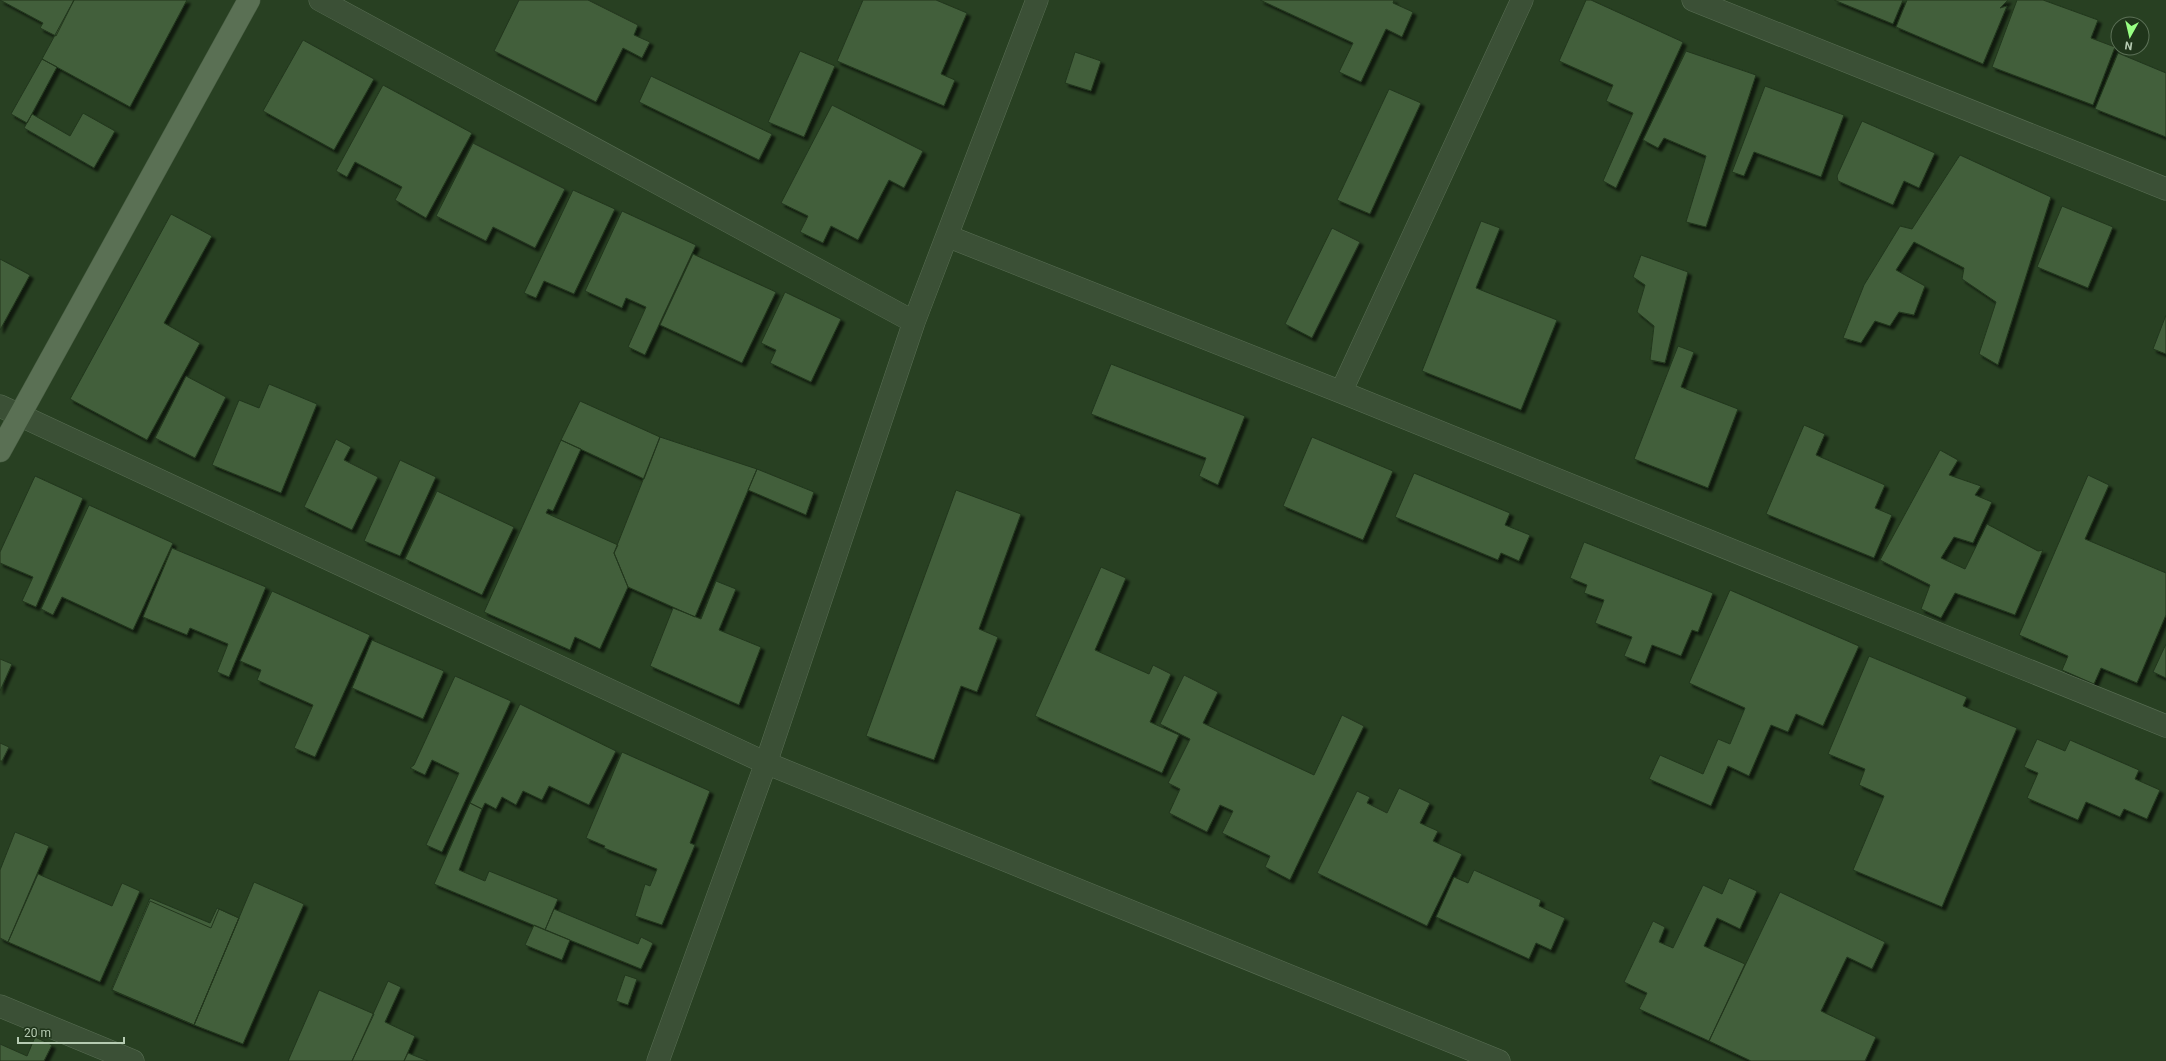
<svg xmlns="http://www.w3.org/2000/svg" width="2166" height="1061" font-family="Roboto,sans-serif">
<defs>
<filter id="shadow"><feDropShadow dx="3.5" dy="3.5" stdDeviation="1" flood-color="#0009"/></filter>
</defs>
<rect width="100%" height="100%" fill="#284022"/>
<!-- building -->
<path fill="#425e3b" stroke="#22371d" filter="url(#shadow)" d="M 0,0 L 74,0 L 56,36 L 40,28 L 43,23 Z
M 74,0 L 187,0 L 130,107 L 42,59 Z
M 519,0 L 588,0 L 638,25 L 634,35 L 650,42 L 642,58 L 623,48 L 596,102 L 494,51 Z
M 863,0 L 936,0 L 967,13 L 941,74 L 955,80 L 944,106 L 837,61 Z
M 1260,0 L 1394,0 L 1393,3 L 1413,12 L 1402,37 L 1386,29 L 1361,82 L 1339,72 L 1353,43 Z
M 1586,0 L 1591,0 L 1683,42 L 1616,188 L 1603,181 L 1633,113 L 1606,101 L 1613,85 L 1559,61 Z
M 1834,0 L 1903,0 L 1893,24 Z
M 1907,0 L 2008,0 L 2000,8 L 2007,6 L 1983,64 L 1896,27 Z
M 2017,0 L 2043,0 L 2098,20 L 2091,38 L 2115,47 L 2093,105 L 1992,67 Z
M 303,40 L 374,79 L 334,150 L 263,111 Z
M 800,51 L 835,66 L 804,137 L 768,122 Z
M 1686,51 L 1756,75 L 1706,227 L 1686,222 L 1706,156 L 1664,138 L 1658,148 L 1643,140 Z
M 1075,52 L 1101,61 L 1091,91 L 1065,83 Z
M 2118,53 L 2166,73 L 2166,137 L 2095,109 Z
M 42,59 L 57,67 L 27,123 L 11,114 Z
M 651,76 L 772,134 L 759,160 L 639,102 Z
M 383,85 L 472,133 L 426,218 L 395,200 L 402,187 L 355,162 L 347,177 L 336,171 Z
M 1765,86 L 1844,115 L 1821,177 L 1754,152 L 1744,176 L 1732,172 Z
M 1389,89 L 1421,103 L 1370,214 L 1337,200 Z
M 832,105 L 923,151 L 904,188 L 889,180 L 858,240 L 831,226 L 823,243 L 800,232 L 808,216 L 781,203 Z
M 83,113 L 115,131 L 94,168 L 24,128 L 32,114 L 70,136 Z
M 1862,121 L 1935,153 L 1919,188 L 1904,181 L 1893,205 L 1838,181 L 1837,176 Z
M 473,143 L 565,189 L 535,248 L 493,227 L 486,241 L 436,216 Z
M 1960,155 L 2051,197 L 1998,365 L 1979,354 L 1996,302 L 1962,279 L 1964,268 L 1914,242 L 1896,270 L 1925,286 L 1914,315 L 1899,312 L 1890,326 L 1875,321 L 1861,343 L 1843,338 L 1864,285 L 1900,226 L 1912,229 Z
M 573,190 L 615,209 L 574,294 L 544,281 L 536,298 L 524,293 Z
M 2062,206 L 2113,227 L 2088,288 L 2037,267 Z
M 622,211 L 696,245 L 645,355 L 628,347 L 646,307 L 626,298 L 622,308 L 585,291 Z
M 171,214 L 212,236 L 164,323 L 200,343 L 147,440 L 70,399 Z
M 1481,221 L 1500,228 L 1476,288 L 1557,320 L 1521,410 L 1422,371 Z
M 1332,228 L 1360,242 L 1312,338 L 1285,324 Z
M 693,254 L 776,292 L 742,363 L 660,325 Z
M 1641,255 L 1688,272 L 1665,363 L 1650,360 L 1654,326 L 1637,312 L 1645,285 L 1633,277 Z
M 0,259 L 30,275 L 0,330 Z
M 785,292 L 841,319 L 811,382 L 770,363 L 776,350 L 761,343 Z
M 2166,315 L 2166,354 L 2153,349 Z
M 1678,346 L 1694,352 L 1681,387 L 1738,409 L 1708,488 L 1634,459 Z
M 1111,364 L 1245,416 L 1218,485 L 1199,476 L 1206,458 L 1091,414 Z
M 186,376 L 226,397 L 195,458 L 155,438 Z
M 269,384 L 317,404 L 281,493 L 212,465 L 239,400 L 259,408 Z
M 580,401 L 660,437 L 644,479 L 561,440 Z
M 1804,425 L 1825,434 L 1816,455 L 1885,485 L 1875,508 L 1892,515 L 1874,558 L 1766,514 Z
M 660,437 L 757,469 L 695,617 L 628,587 L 614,553 Z
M 1312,437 L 1393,471 L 1363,540 L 1283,506 Z
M 336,439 L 351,447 L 344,460 L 378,477 L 352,530 L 304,507 Z
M 561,440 L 581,449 L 553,511 L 548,509 L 546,513 L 618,545 L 614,553 L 628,587 L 600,649 L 575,637 L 570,650 L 484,612 Z
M 1940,450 L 1958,460 L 1949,475 L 1981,486 L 1975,495 L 1992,502 L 1973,543 L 1954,537 L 1941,558 L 1965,569 L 1987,524 L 2038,551 L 2043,550 L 2015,615 L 1955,593 L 1941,618 L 1921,609 L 1930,585 L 1880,560 Z
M 400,460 L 436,477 L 400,556 L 364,541 Z
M 757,469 L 814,492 L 806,515 L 748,490 Z
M 1414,473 L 1510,513 L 1505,525 L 1530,535 L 1519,561 L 1501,553 L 1498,560 L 1395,517 Z
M 2088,475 L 2109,485 L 2085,539 L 2166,573 L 2166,615 L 2137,683 L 2101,668 L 2094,684 L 2062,670 L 2068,656 L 2019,635 Z
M 35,476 L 83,498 L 36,607 L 22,601 L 33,577 L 0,563 L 0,552 Z
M 956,490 L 1021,514 L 979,629 L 998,637 L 977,692 L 961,686 L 934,760 L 866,736 Z
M 437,491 L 514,527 L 482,595 L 405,559 Z
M 89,505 L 173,543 L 133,630 L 62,597 L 53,615 L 41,609 Z
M 1584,542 L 1713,593 L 1698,632 L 1692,630 L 1681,656 L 1652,645 L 1645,664 L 1624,656 L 1632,637 L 1595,623 L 1604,600 L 1584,593 L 1587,585 L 1570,578 Z
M 172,548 L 266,587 L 229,677 L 217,672 L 228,644 L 190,628 L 187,635 L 143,617 Z
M 1101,567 L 1126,578 L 1095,650 L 1149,674 L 1153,665 L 1171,674 L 1150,722 L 1179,735 L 1162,773 L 1035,716 Z
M 716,581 L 736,589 L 719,630 L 761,647 L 739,705 L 650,666 L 673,608 L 701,619 Z
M 1730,590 L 1859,646 L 1823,726 L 1796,714 L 1788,732 L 1771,725 L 1749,776 L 1728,766 L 1711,806 L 1649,779 L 1660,755 L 1703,774 L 1718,739 L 1730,744 L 1745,708 L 1689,683 Z
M 272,591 L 370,635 L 315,757 L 294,748 L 313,705 L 257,680 L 261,670 L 240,661 Z
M 372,640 L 444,671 L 423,719 L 352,688 Z
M 2166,644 L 2166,678 L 2153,672 Z
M 1869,656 L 1967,697 L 1963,706 L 2017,728 L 1942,907 L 1853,870 L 1884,796 L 1859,785 L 1865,769 L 1828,754 Z
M 0,659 L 12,664 L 0,691 Z
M 1184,675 L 1218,692 L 1203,723 L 1314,775 L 1342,715 L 1364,726 L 1290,880 L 1265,867 L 1270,856 L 1222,833 L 1233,811 L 1220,805 L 1207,832 L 1169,813 L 1180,789 L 1168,783 L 1190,739 L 1160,724 Z
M 455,676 L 511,701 L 442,852 L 426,845 L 459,773 L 432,760 L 425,775 L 410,768 L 414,765 Z
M 520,704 L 616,751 L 589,805 L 549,786 L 542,800 L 523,791 L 516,805 L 502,797 L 496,809 L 485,803 L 482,809 L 470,803 Z
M 2037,739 L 2065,751 L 2070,740 L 2139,770 L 2135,779 L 2160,790 L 2147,819 L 2124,809 L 2120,817 L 2086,802 L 2078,820 L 2027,798 L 2038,773 L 2024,767 Z
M 0,743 L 9,747 L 2,761 L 0,761 Z
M 622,752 L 710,791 L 690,843 L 695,845 L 662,925 L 635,916 L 645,884 L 650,886 L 657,869 L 604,848 L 605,846 L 586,838 Z
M 1399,788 L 1430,803 L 1420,823 L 1438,831 L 1433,841 L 1462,854 L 1427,926 L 1317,873 L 1357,791 L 1370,797 L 1367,803 L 1387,813 Z
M 470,803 L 482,809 L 459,870 L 485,881 L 489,871 L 558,899 L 545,930 L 434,884 Z
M 15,832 L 49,846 L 8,942 L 0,938 L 0,870 Z
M 1474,870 L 1541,900 L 1539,906 L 1565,918 L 1551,950 L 1536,943 L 1529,959 L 1436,917 L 1454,877 L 1468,883 Z
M 38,874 L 112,906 L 122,883 L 140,891 L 100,982 L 8,942 Z
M 1729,878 L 1757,891 L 1740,929 L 1717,918 L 1704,946 L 1745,964 L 1709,1041 L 1639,1009 L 1647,993 L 1624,982 L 1653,921 L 1665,927 L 1659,942 L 1673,948 L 1703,885 L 1722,894 Z
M 254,882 L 304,904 L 243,1044 L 194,1025 Z
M 1780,892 L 1885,942 L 1872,969 L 1847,957 L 1821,1011 L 1876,1037 L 1865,1061 L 1751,1061 L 1709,1041 Z
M 150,898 L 210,923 L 217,908 L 239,918 L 194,1025 L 111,990 Z
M 150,901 L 211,928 L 219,909 L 239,918 L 194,1025 L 112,990 Z
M 554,909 L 638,944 L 641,937 L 653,943 L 641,969 L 545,930 Z
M 534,925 L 570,940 L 562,960 L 525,945 Z
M 625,975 L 637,979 L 628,1005 L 616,1001 Z
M 388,981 L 401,987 L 385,1022 L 415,1036 L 404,1061 L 352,1061 Z
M 319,990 L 374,1014 L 352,1061 L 288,1061 Z
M 35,1037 L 52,1045 L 44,1061 L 0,1061 L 0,1044 L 27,1056 Z
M 408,1053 L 428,1061 L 404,1061 Z"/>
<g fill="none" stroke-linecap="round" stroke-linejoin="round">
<defs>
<path id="minor" d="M 320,0 L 914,322
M 1693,0 L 2166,189
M 947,236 L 1341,392 L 2166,726
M 1341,392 L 1522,0
M 0,406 L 766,763 L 1499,1061
M 0,1006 L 133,1061
M 658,1061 L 766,763 L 914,322 L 1037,0"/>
<path id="major" d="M 0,451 L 249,0"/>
</defs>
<!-- minor casing -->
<use href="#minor" stroke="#596e54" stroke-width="23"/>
<!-- major casing -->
<use href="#major" stroke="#475c42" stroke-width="23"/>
<!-- minor -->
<use href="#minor" stroke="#3b5036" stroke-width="22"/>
<!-- major -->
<use href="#major" stroke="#5a7054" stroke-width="22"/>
</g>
<!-- north arrow -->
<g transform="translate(2130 36) rotate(188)"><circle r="19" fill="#20351b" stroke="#5c7157"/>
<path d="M0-3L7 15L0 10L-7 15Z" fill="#98ff83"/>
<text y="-6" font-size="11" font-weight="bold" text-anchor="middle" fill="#b6cbb2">N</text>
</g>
<!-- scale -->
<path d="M18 1037v6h106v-6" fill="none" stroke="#b6cbb2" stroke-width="2"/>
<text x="24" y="1037" font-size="12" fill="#b6cbb2" stroke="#20351b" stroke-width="3" paint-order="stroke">20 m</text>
</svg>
